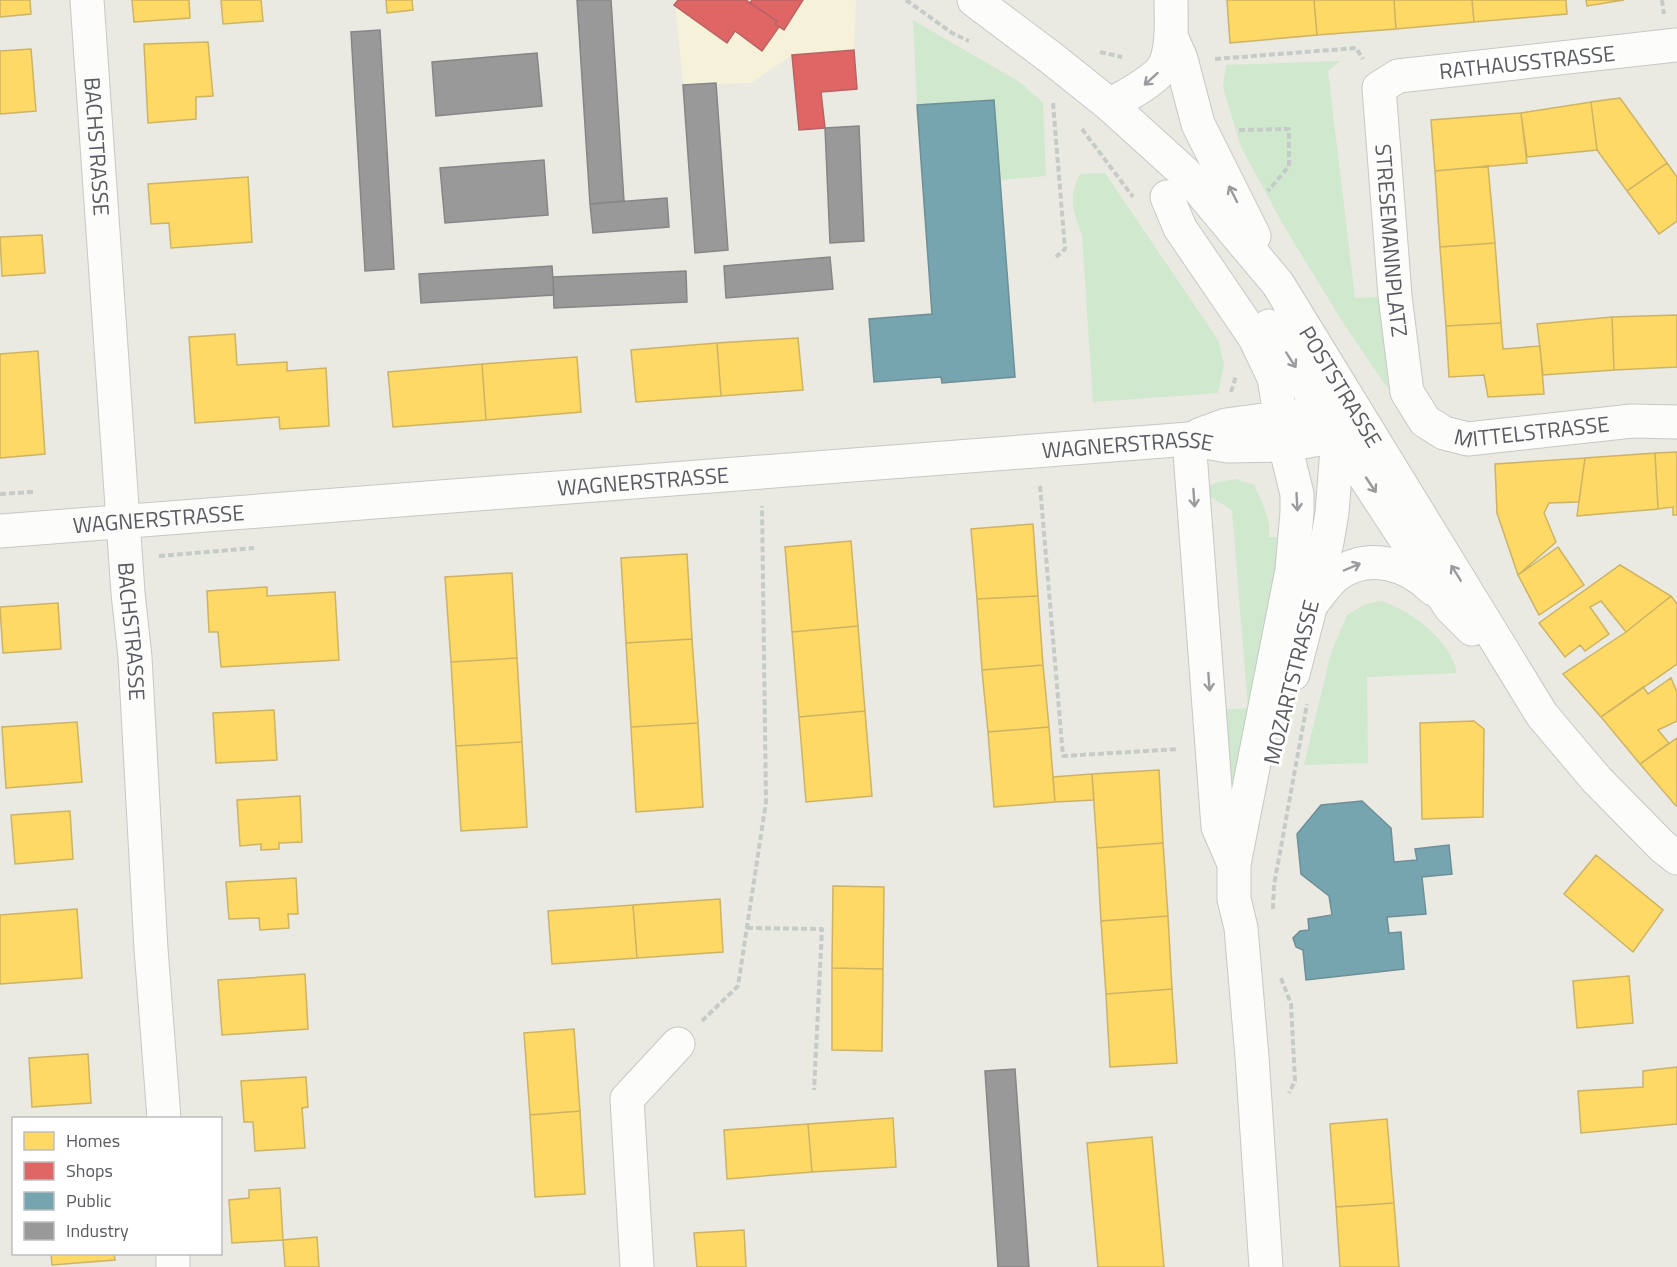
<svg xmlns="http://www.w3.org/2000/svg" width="1677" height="1267" font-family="'Titillium Web',sans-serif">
<rect width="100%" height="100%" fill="#eae9e2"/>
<!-- commercial -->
<path fill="#f6f2d9" d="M 675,0 L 856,0 L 854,50 L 792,55 L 751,83 L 683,85 Z"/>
<!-- green -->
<path fill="#cfe8ce" d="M 913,20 L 1021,83 L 1043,103 L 1046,176 L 1000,180 L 994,100 L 917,105 Z
M 1340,61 L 1328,71 L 1355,298 L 1380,297 L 1388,389 L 1344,324 L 1285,228 L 1241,147 L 1223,87 L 1226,65 Z
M 1105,173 L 1218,340 L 1224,365 L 1218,393 L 1093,402 L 1082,235 C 1073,211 1068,198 1080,174 Z
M 1236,479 L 1254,485 C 1261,500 1272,521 1269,537 L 1286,538 L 1229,814 L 1221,710 L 1248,708 L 1232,510 L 1206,494 L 1207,487 L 1218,482 Z
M 1382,601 C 1412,612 1450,639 1457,673 L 1367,677 L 1368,763 L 1304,765 L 1331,653 L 1347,615 L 1366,604 Z"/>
<!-- homes -->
<path fill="#ffd966" stroke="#cdb364" stroke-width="1.5" d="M 0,0 L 30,0 L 31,14 L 0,17 Z
M 132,0 L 189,0 L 190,18 L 134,22 Z
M 221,0 L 261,0 L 263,21 L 223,24 Z
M 386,0 L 412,0 L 413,10 L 387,13 Z
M 1227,0 L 1314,0 L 1317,35 L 1230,43 Z
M 1314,0 L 1394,0 L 1396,29 L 1317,35 Z
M 1394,0 L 1472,0 L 1474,22 L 1396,29 Z
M 1472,0 L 1566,0 L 1567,14 L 1474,22 Z
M 1586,0 L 1624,0 L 1587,6 Z
M 208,42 L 213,96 L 196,97 L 196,119 L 148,123 L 144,44 Z
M 31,49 L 36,111 L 0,114 L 0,51 Z
M 1620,98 L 1667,163 L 1627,191 L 1597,150 L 1591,102 Z
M 1591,102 L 1597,150 L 1527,157 L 1521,113 Z
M 1521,113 L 1527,163 L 1435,171 L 1431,120 Z
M 1667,163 L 1677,177 L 1677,221 L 1659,234 L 1627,191 Z
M 1488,166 L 1495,243 L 1440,247 L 1435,171 Z
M 248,177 L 252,242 L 171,248 L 169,223 L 151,224 L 148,184 Z
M 42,235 L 45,273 L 2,276 L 0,237 Z
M 1495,243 L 1501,323 L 1446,326 L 1440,247 Z
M 1677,315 L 1677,367 L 1614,370 L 1612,317 Z
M 1612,317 L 1614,370 L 1543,375 L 1537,324 Z
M 1501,323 L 1503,349 L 1540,346 L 1544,394 L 1488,397 L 1484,375 L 1449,377 L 1446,326 Z
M 235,334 L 237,365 L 287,362 L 287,371 L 326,368 L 329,426 L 280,429 L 279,417 L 195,423 L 189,337 Z
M 798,338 L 803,390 L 721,396 L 717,343 Z
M 717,343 L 721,396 L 636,402 L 631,350 Z
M 38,351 L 45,454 L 0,458 L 0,354 Z
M 577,357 L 581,412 L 486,420 L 482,364 Z
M 482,364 L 486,420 L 393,427 L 388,372 Z
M 1677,452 L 1677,515 L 1673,515 L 1673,507 L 1658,509 L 1655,453 Z
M 1655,453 L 1658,509 L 1577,516 L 1585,458 Z
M 1585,458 L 1579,502 L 1549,503 L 1544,513 L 1556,542 L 1518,575 L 1497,513 L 1495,464 Z
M 1033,524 L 1038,596 L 977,599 L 971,529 Z
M 851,541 L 858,626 L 792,632 L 785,547 Z
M 1558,547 L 1584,585 L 1539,615 L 1518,575 Z
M 687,554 L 692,639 L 626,643 L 621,558 Z
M 1620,565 L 1671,596 L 1626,632 L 1601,601 L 1590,607 L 1609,634 L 1585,651 L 1580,645 L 1565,657 L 1539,623 Z
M 512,573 L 517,658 L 451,662 L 445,577 Z
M 267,587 L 267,596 L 335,592 L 339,660 L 221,667 L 218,632 L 209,632 L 207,591 Z
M 1038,596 L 1043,665 L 982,670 L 977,599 Z
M 1671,596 L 1677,604 L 1677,664 L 1601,717 L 1563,674 L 1626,632 Z
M 58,603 L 61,649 L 3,653 L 0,607 Z
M 858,626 L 865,711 L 799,717 L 792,632 Z
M 692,639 L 698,723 L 631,727 L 626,643 Z
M 517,658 L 522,742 L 456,746 L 451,662 Z
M 1043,665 L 1049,727 L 988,732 L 982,670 Z
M 1671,678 L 1677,692 L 1677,721 L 1658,730 L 1669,743 L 1640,764 L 1601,717 L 1643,687 L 1648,694 Z
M 274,710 L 277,760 L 216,763 L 213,713 Z
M 865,711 L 872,796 L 806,802 L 799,717 Z
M 1474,721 L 1484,729 L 1483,817 L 1422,819 L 1420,723 Z
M 77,722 L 82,782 L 6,788 L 2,727 Z
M 698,723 L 703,807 L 636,812 L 631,727 Z
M 1049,727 L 1055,802 L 994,807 L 988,732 Z
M 1677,738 L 1677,805 L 1676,806 L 1640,764 Z
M 522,742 L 527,827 L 461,831 L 456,746 Z
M 1159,770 L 1163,843 L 1097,848 L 1092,774 Z
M 1092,774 L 1094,800 L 1055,802 L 1053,777 Z
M 300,796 L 302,842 L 279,843 L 279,849 L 261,850 L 261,844 L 240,846 L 237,800 Z
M 70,811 L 73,859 L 15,864 L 11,815 Z
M 1163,843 L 1168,916 L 1101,921 L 1097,848 Z
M 1596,855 L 1663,910 L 1633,952 L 1564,894 Z
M 296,878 L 298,914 L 288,914 L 289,928 L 260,930 L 259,918 L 229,919 L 226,882 Z
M 833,886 L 884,887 L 883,969 L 832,968 Z
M 720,899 L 723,952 L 637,958 L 633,905 Z
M 633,905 L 637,958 L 552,964 L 548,911 Z
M 77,909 L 82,978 L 0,984 L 0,915 Z
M 1168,916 L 1172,989 L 1106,994 L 1101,921 Z
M 832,968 L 883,969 L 882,1051 L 832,1050 Z
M 305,974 L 308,1029 L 222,1035 L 218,980 Z
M 1629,976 L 1633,1023 L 1577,1028 L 1573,981 Z
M 1172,989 L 1177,1063 L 1110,1067 L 1106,994 Z
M 574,1029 L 580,1111 L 530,1115 L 524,1033 Z
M 88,1054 L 91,1103 L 32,1107 L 29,1058 Z
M 1677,1067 L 1677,1124 L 1581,1133 L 1578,1091 L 1643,1087 L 1643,1071 Z
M 306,1077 L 308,1107 L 302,1108 L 305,1148 L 255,1151 L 253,1122 L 244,1122 L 241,1081 Z
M 580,1111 L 585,1194 L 535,1197 L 530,1115 Z
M 893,1118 L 896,1167 L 812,1172 L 808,1124 Z
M 1387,1119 L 1394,1203 L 1336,1207 L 1330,1124 Z
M 808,1124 L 812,1172 L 727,1179 L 724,1130 Z
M 1152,1137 L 1164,1267 L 1098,1267 L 1087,1143 Z
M 280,1188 L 283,1240 L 232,1243 L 229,1200 L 249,1198 L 249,1190 Z
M 1394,1203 L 1399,1267 L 1340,1267 L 1336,1207 Z
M 744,1230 L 746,1267 L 697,1267 L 694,1233 Z
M 317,1237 L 319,1267 L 285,1267 L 283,1240 Z
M 51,1254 L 114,1254 L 115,1260 L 52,1265 Z"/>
<!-- shops -->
<path fill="#e06666" stroke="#b76364" stroke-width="1.5" d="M 678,0 L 746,0 L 777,21 L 775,24 L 779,27 L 762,51 L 735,31 L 727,43 L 674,5 Z
M 752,0 L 803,0 L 784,30 L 775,24 L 777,21 L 750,3 Z
M 854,50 L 857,89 L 821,92 L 825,128 L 799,130 L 792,55 Z"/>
<!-- public -->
<path fill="#76a5af" stroke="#6d8f98" stroke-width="1.5" d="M 994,100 L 1015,377 L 942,383 L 941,377 L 874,382 L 869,319 L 932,314 L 917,105 Z
M 1362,801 L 1391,828 L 1394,862 L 1417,860 L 1415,849 L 1449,845 L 1452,874 L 1422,877 L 1426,914 L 1387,917 L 1389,933 L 1401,932 L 1404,969 L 1306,980 L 1303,950 L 1296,947 L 1293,938 L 1300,931 L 1309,930 L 1308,919 L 1332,915 L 1329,896 L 1301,874 L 1297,834 L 1321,805 Z"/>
<!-- industry -->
<path fill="#999" stroke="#868688" stroke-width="1.5" d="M 577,0 L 611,0 L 624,201 L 590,204 Z
M 380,30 L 394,269 L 365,271 L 351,32 Z
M 537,53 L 542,106 L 436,116 L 432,62 Z
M 716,83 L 728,250 L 695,253 L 683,85 Z
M 859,126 L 864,241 L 830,243 L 825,128 Z
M 544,160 L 548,215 L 445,223 L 440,168 Z
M 667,198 L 669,227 L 593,233 L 590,204 Z
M 830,257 L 833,289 L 726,298 L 724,266 Z
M 552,266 L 554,295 L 421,303 L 419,274 Z
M 686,271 L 687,302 L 554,308 L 553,277 Z
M 1015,1069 L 1029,1267 L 998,1267 L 985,1071 Z"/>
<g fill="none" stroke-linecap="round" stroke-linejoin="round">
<defs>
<g id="minor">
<path id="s1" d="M 87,0 L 128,593 L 135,657 L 151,949 L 164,1118"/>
<path id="s2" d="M 974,0 L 1050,57 L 1110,105 L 1186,174 L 1278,284 L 1542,715 L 1597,780 L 1663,847 L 1677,858"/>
<path d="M 1171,36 L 1181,59 L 1198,124 L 1254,236"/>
<path id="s3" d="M 1677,45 L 1398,76 L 1379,88 L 1395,296 L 1407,392 L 1425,421 L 1444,433 L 1468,439 L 1632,421 L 1677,422"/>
<path d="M 1110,105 C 1125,96 1160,79 1166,62 C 1173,43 1171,20 1171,0"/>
<path d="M 1167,197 L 1180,228 L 1255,338 L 1274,378 L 1285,445 L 1297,494 L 1297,512 L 1292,570 L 1234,864 L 1234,899 L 1241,928 L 1252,1057 L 1266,1267"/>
<path d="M 1269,326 L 1338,436 L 1450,607 L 1472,629"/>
<path d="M 1199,435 L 1226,425 L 1301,415"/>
<path d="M 1189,439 L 1218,827 L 1234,864"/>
<path id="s4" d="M 0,531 L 1189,439 L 1228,446 L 1285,445 L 1338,436 L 1365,427"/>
<path d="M 1313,602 C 1321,593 1328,581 1338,574 C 1369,552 1408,564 1433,589"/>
<path d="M 1293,674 L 1327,542 L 1332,513 L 1338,436"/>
<path d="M 173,1254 L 173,1267"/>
<path d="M 637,1267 L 627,1099 L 678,1044"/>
</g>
</defs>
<!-- minor casing -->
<use href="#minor" stroke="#c7c8c6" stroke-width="35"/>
<!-- path -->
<path stroke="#c5ccc8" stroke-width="4" stroke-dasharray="6 3" stroke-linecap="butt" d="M 906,0 L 952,33 L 969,41
M 1662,0 L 1664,14
M 1100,52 L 1122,57
M 1215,59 L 1356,48 L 1363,59
M 1053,103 L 1065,249 L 1056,257
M 1082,129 L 1133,197
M 1239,130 L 1289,129 L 1289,166 L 1268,191
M 1231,392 L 1236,376
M 1040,486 L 1063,756 L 1179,749
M 0,494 L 33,492
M 159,556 L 254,548
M 1273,909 L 1274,885 L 1307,704
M 747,928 L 822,929 L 814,1090
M 1281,978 L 1291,1004 L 1295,1081 L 1289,1093
M 702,1021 L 738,986 L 766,802 L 762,506"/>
<!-- minor -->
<use href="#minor" stroke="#fcfcfb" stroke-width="33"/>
</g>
<!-- one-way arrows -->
<defs><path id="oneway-shaft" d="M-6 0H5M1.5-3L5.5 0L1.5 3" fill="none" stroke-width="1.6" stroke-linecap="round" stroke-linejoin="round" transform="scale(1.5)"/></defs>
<g stroke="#9a9b9f">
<use href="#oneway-shaft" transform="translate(1151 79) rotate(138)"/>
<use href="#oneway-shaft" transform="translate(1233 194) rotate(-117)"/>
<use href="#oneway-shaft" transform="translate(1291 360) rotate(57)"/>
<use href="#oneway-shaft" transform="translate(1371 485) rotate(56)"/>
<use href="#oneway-shaft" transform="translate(1194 498) rotate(86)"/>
<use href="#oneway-shaft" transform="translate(1297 502) rotate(87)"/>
<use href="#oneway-shaft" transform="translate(1352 567) rotate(-23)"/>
<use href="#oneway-shaft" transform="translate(1456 573) rotate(-122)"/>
<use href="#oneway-shaft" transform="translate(1209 682) rotate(86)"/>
</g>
<g text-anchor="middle" stroke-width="6" stroke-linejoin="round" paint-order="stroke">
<!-- street labels -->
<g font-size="22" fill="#585b61" stroke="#fff">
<text transform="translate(1527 62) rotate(-6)" y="8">RATHAUSSTRASSE</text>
<text dy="8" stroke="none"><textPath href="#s1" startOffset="147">BACHSTRASSE</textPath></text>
<text dy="8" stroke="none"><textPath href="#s3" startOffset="456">STRESEMANNPLATZ</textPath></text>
<text dy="8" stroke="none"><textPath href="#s2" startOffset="538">POSTSTRASSE</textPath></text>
<text dy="8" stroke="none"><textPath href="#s3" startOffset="754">MITTELSTRASSE</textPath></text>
<text dy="8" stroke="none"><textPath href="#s4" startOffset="1131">WAGNERSTRASSE</textPath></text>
<text dy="8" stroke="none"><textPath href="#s4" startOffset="645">WAGNERSTRASSE</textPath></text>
<text dy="8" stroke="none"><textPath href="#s4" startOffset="159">WAGNERSTRASSE</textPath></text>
<text dy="8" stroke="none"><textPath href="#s1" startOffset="633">BACHSTRASSE</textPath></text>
<text transform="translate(1291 682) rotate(-76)" y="8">MOZARTSTRASSE</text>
</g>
</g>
<!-- legend -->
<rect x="12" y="1117" width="210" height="138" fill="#ffffff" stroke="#bcbdc0" stroke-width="1.5"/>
<rect x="24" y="1132" width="30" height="18" fill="#ffd966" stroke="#bcbdc0" stroke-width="1.5"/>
<text x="66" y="1147" font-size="18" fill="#585b61">Homes</text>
<rect x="24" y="1162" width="30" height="18" fill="#e06666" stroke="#bcbdc0" stroke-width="1.5"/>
<text x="66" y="1177" font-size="18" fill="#585b61">Shops</text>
<rect x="24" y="1192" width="30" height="18" fill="#76a5af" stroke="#bcbdc0" stroke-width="1.5"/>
<text x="66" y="1207" font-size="18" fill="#585b61">Public</text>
<rect x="24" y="1222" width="30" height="18" fill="#999999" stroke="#bcbdc0" stroke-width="1.5"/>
<text x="66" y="1237" font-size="18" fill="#585b61">Industry</text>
</svg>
